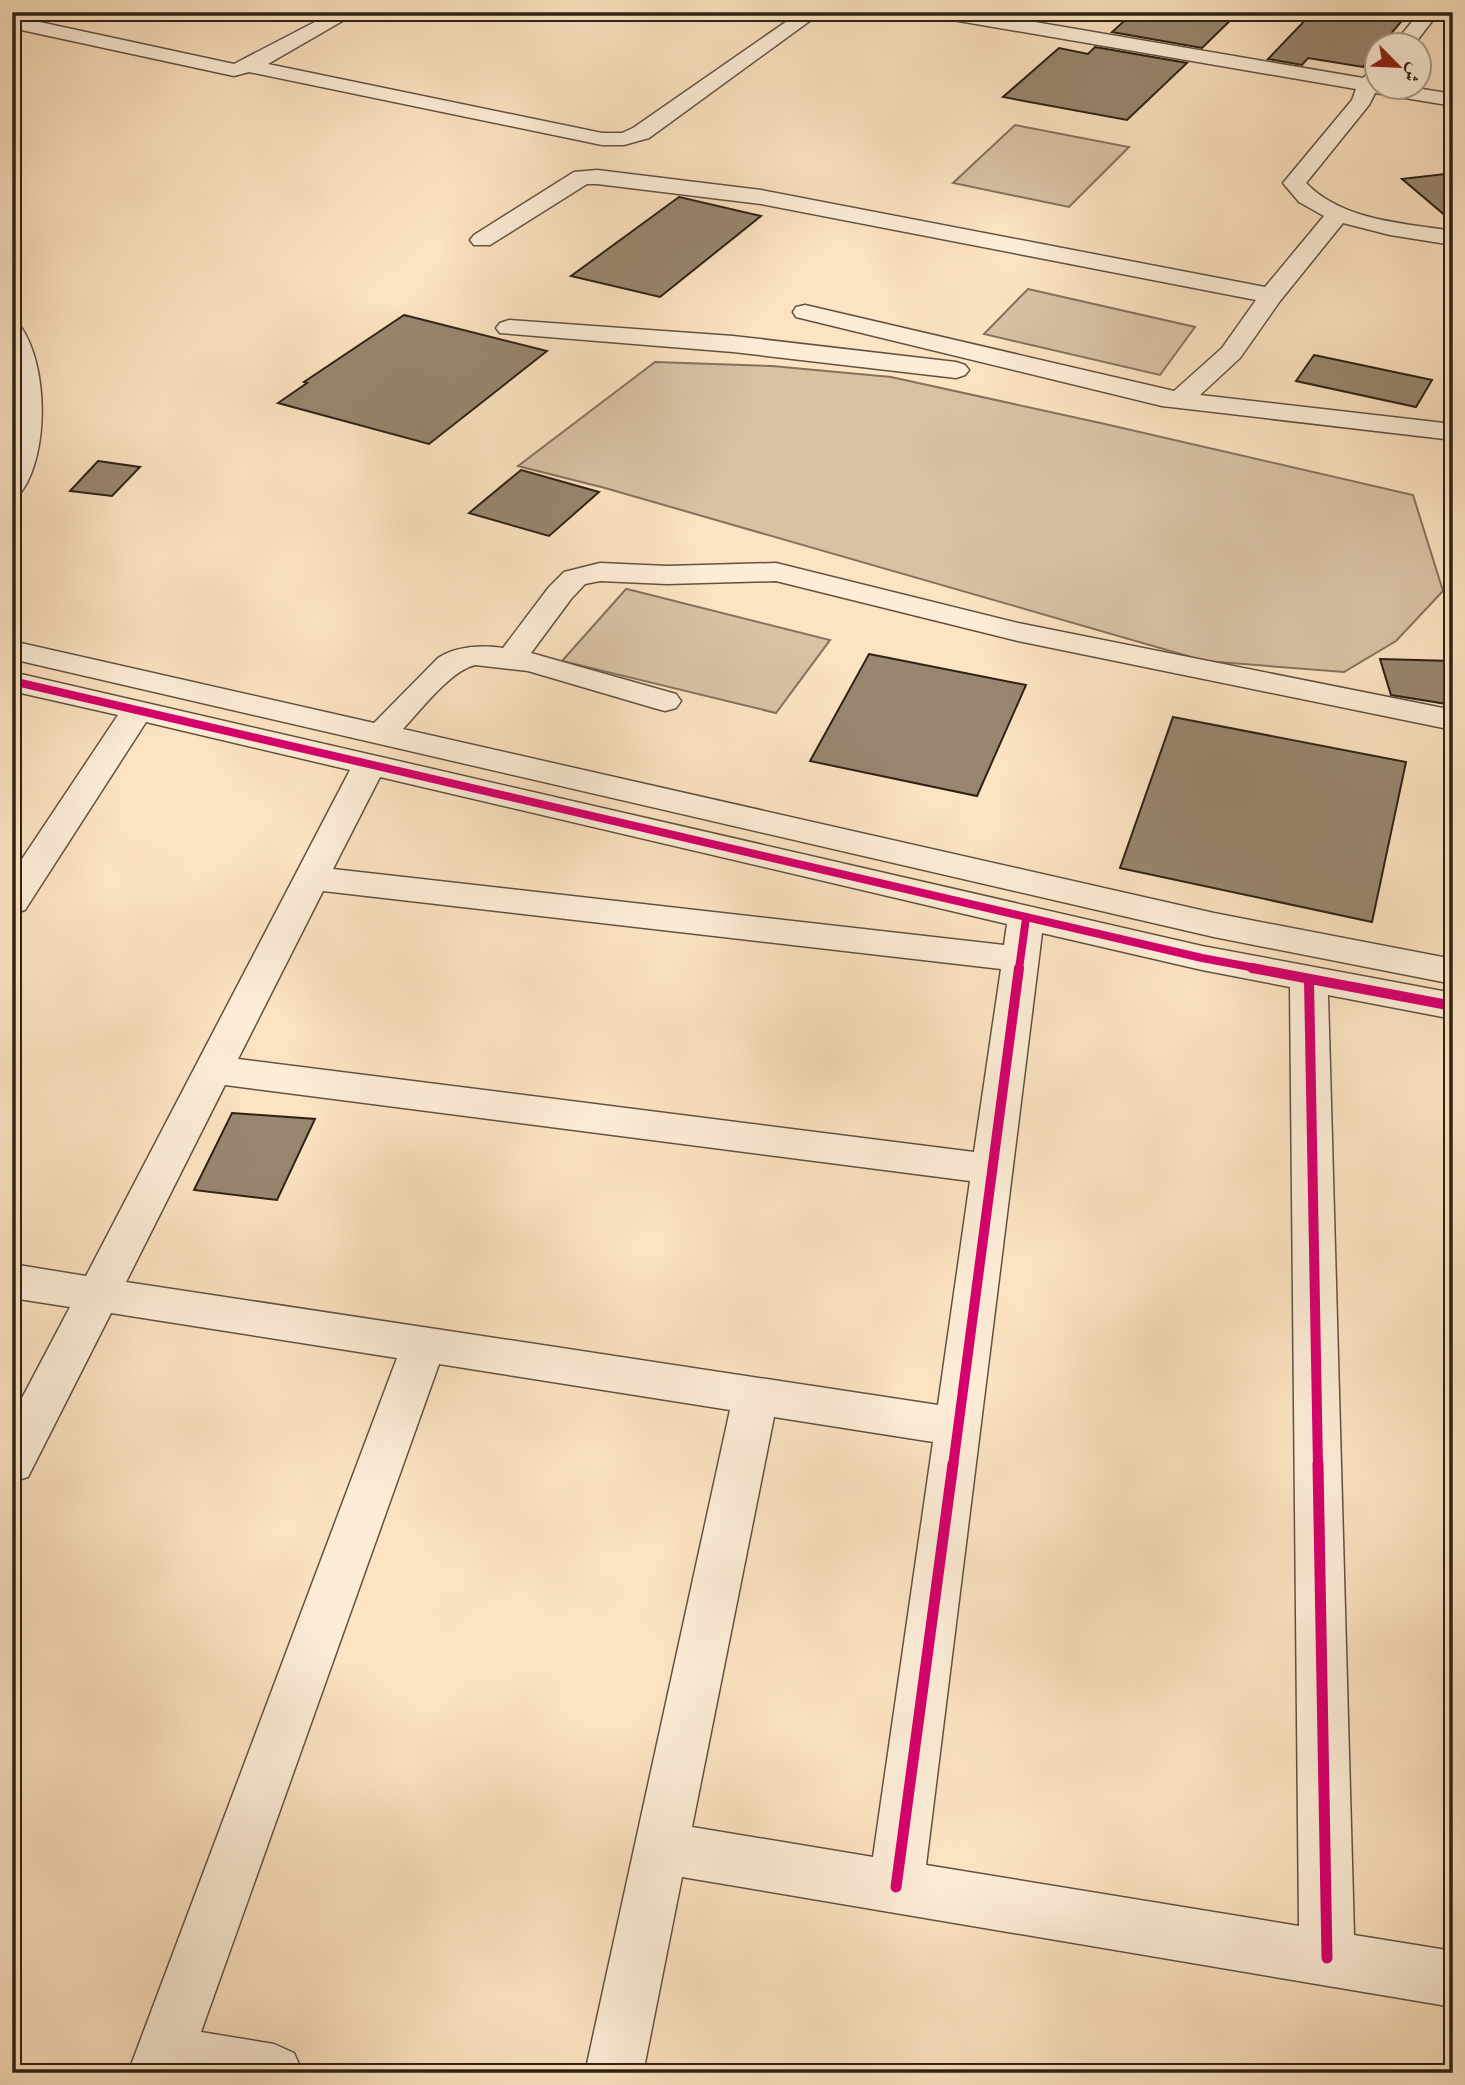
<svg xmlns="http://www.w3.org/2000/svg" width="1465" height="2085" font-family="Vollkorn,Amiri,serif">
<rect width="100%" height="100%" fill="#fce3c1"/>
<filter id="stains"><feTurbulence type="fractalNoise" baseFrequency=".00286" numOctaves="4"/><feColorMatrix values="0 0 0 0 .2 0 0 0 0 .09 0 0 0 0 .02 0 0 0 .5 -.17"/></filter>
<radialGradient id="worn" r=".72"><stop offset=".6" stop-color="#630" stop-opacity="0"/><stop offset="1" stop-color="#630" stop-opacity=".3"/></radialGradient>
<!-- green -->
<path fill="#d9c2a4" stroke="#84725d" stroke-width="2" d="M 1015,125 L 1129,147 L 1069,207 L 953,183 Z
M 1028,289 L 1195,327 L 1160,375 L 984,334 Z
M 655,362 L 772,366 L 891,377 L 1105,424 L 1413,495 L 1443,591 L 1396,641 L 1344,672 L 1205,661 L 605,488 L 518,466 Z
M 626,589 L 627,589 L 830,640 L 776,713 L 562,661 Z"/>
<!-- building -->
<path fill="#99866f" stroke="#2e2216" stroke-width="2" d="M 1134,12 L 1239,12 L 1202,48 L 1112,32 Z
M 1313,12 L 1409,12 L 1381,46 L 1377,46 L 1377,50 L 1363,67 L 1308,58 L 1302,65 L 1268,59 Z
M 1095,47 L 1187,63 L 1127,120 L 1003,97 L 1059,48 L 1088,54 Z
M 1453,173 L 1453,222 L 1402,179 Z
M 679,197 L 761,216 L 660,297 L 571,276 Z
M 404,315 L 547,351 L 429,444 L 278,403 L 307,383 L 304,382 Z
M 1314,355 L 1432,380 L 1416,407 L 1296,381 Z
M 98,461 L 140,467 L 112,496 L 70,491 Z
M 521,470 L 599,492 L 549,536 L 469,513 Z
M 869,654 L 1026,685 L 977,796 L 810,761 Z
M 1380,659 L 1453,661 L 1453,705 L 1391,695 Z
M 1173,717 L 1406,762 L 1372,922 L 1120,868 Z
M 232,1113 L 315,1119 L 277,1200 L 194,1190 Z"/>
<g fill="none" stroke-linecap="round" stroke-linejoin="round">
<defs>
<path id="minor" d="M 334,12 L 358,12 L 268,64 L 602,133 L 622,133 L 633,128 L 800,12 L 822,12 L 649,138 L 624,145 L 602,145 L 249,72 L 234,76 L 12,28 L 12,16 L 234,64 Z
M 932,12 L 976,12 L 1363,78 L 1371,70 L 1378,68 L 1378,88 L 1416,88 L 1453,94 L 1453,106 L 1375,93 L 1369,105 L 1306,183 C 1343,221 1403,223 1453,231 L 1453,245 L 1390,235 L 1343,223 L 1280,301 L 1240,358 L 1200,395 L 1453,424 L 1453,440 L 1162,406 L 796,317 L 793,312 L 796,307 L 805,305 L 1174,391 L 1222,348 L 1256,300 L 761,204 L 597,184 L 587,184 L 490,245 L 474,245 L 470,240 L 474,235 L 574,172 L 597,170 L 761,190 L 1265,287 L 1324,216 L 1299,202 L 1283,183 L 1352,100 L 1356,89 L 941,18 Z
M 1420,12 L 1439,12 L 1413,46 L 1392,46 Z
M 509,320 L 733,336 L 956,362 L 965,365 L 969,370 L 965,375 L 956,378 L 733,352 L 500,333 L 496,328 L 500,323 Z
M 12,324 L 21,327 C 48,366 49,452 22,491 L 12,493 L 12,436 L 16,408 L 12,373 Z
M 600,563 L 667,566 L 776,563 L 1018,623 L 1453,710 L 1453,730 L 1018,641 L 776,581 L 667,584 L 600,581 L 585,584 L 571,599 L 531,653 L 676,694 L 681,701 L 676,708 L 665,711 L 654,708 L 528,671 L 475,665 C 450,671 421,710 403,729 L 1214,913 L 1453,959 L 1453,984 L 1214,937 L 12,659 L 12,641 L 374,723 L 438,658 C 457,646 481,645 503,648 L 549,587 L 564,572 Z
M 12,672 L 1202,946 L 1453,993 L 1453,1019 L 1328,995 L 1354,1935 L 1453,1951 L 1453,2007 L 682,1877 L 643,2073 L 585,2073 L 730,1410 L 439,1364 L 201,2032 L 274,2044 L 294,2053 L 303,2073 L 128,2073 L 397,1358 L 111,1313 L 28,1477 L 12,1482 L 12,1417 L 70,1307 L 12,1298 L 12,1264 L 86,1276 L 350,770 L 146,722 L 25,910 L 12,914 L 12,874 L 118,715 L 12,691 ZM 380,777 L 1007,924 L 1004,945 L 333,869 ZM 323,891 L 1001,969 L 974,1152 L 238,1059 ZM 1042,933 L 1202,970 L 1290,987 L 1299,1926 L 926,1865 ZM 225,1085 L 970,1181 L 938,1405 L 126,1282 ZM 774,1417 L 933,1442 L 873,1857 L 692,1827 Z"/>
</defs>
<!-- minor casing -->
<use href="#minor" stroke="#625241" stroke-width="3"/>
<!-- minor -->
<use href="#minor" fill="#fdedd7" fill-rule="evenodd"/>
<defs>
<path id="cycleway-far2" d="M 12,681 L 1202,958 L 1261,969
M 1019,969 L 1026,918"/>
<path id="cycleway-far1" d="M 1252,968 L 1453,1006
M 1309,980 L 1318,1466
M 953,1466 L 1019,968"/>
<path id="cycleway" d="M 1318,1464 L 1327,1958
M 896,1887 L 953,1464"/>
</defs>
<!-- cycleway-far2 casing -->
<use href="#cycleway-far2" stroke="#fdedd7" stroke-width="11"/>
<!-- cycleway-far1 casing -->
<use href="#cycleway-far1" stroke="#fdedd7" stroke-width="14"/>
<!-- cycleway casing -->
<use href="#cycleway" stroke="#fdedd7" stroke-width="16"/>
<!-- cycleway-far2 -->
<use href="#cycleway-far2" stroke="#d6006c" stroke-width="8"/>
<!-- cycleway-far1 -->
<use href="#cycleway-far1" stroke="#d6006c" stroke-width="10"/>
<!-- cycleway -->
<use href="#cycleway" stroke="#d6006c" stroke-width="11"/>
</g>
<!-- margin -->
<rect width="1465" height="2085" fill="none" stroke="#fce3c1" stroke-width="42"/>
<rect x="14" y="14" width="1437" height="2057" fill="none" stroke="#2e2216" stroke-width="3.5"/>
<rect x="21" y="21" width="1423" height="2043" fill="none" stroke="#2e2216" stroke-width="2"/>
<!-- north arrow -->
<g transform="translate(1398 66) rotate(114)"><circle r="33" fill="#fdedd7" stroke="#aa9c8a" stroke-width="2"/>
<path d="M0-5L12 26L0 18L-12 26Z" fill="#8f2418"/>
<text y="-10" font-size="19" font-weight="bold" text-anchor="middle" fill="#2e2216">ش</text>
</g>
<rect width="100%" height="100%" filter="url(#stains)"/>
<rect width="100%" height="100%" fill="url(#worn)"/>
</svg>
